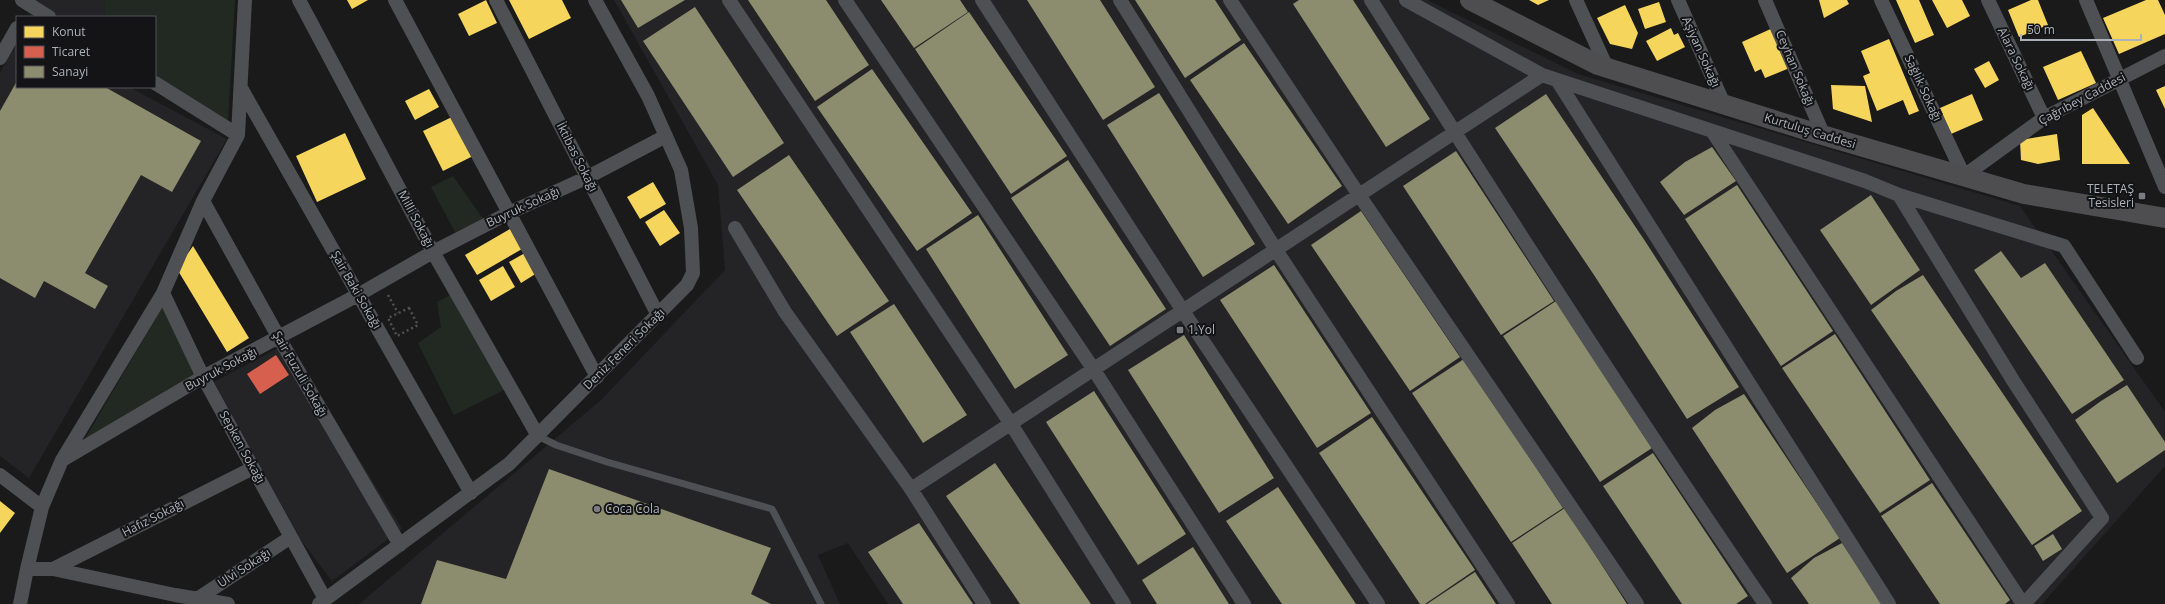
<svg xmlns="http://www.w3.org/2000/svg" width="2165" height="604" font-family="'Open Sans',sans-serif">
<rect width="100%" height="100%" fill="#1a1a1a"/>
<!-- built -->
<path fill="#242426" d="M 14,0 L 104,0 L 105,17 L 48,17 Z
M 614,0 L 1427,0 L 1578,74 L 2020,206 L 2165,412 L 2165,466 L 2042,604 L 888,604 L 848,543 L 818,555 L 840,604 L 359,604 L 601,400 L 725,270 L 718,185 Z
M 17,43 L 17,87 L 129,87 L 227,139 L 29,478 L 0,456 L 0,73 Z
M 288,343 L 402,529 L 332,581 L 301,540 L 214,382 Z"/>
<!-- green -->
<path fill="#222923" d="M 104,0 L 235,0 L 228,121 L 155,75 L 155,17 L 105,17 Z
M 453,176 L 484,220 L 455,232 L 431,187 Z
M 452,294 L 506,389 L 454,415 L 418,343 L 441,327 L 437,302 Z
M 169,296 L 206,369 L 80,447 Z"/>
<!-- homes -->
<path fill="#f6d55c" d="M 347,0 L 368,0 L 352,9 Z
M 486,0 L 497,23 L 469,36 L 458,14 Z
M 509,0 L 562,0 L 571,18 L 529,39 Z
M 1529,0 L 1549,0 L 1538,5 Z
M 1819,0 L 1847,0 L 1849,4 L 1824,18 Z
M 1896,0 L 1919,0 L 1934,35 L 1915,43 Z
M 1932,0 L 1962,0 L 1970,16 L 1947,28 Z
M 2031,0 L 2038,0 L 2048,25 L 2019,37 L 2008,10 Z
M 2146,0 L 2158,0 L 2165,15 L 2165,34 L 2119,54 L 2103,18 Z
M 1659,2 L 1666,22 L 1645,29 L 1638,9 Z
M 1625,5 L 1638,33 L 1632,49 L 1610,44 L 1597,18 Z
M 1775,27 L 1792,67 L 1765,78 L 1761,69 L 1755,72 L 1742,42 Z
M 1671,28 L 1674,35 L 1678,33 L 1685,47 L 1657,61 L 1646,41 Z
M 1889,39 L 1919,111 L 1909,115 L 1903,100 L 1877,111 L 1863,76 L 1870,73 L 1861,51 Z
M 2081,51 L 2096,83 L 2058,100 L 2043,67 Z
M 1989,61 L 1999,80 L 1985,88 L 1974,69 Z
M 1831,85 L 1865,86 L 1872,122 L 1833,109 Z
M 2165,86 L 2165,109 L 2156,90 Z
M 429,89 L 439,107 L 415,120 L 405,101 Z
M 1972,94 L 1983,120 L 1951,134 L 1940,108 Z
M 2093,108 L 2130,164 L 2082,164 L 2082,115 Z
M 454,116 L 473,156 L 443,171 L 423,131 Z
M 345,133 L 366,179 L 317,202 L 296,156 Z
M 2057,134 L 2060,160 L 2038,164 L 2021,160 L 2020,140 Z
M 653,182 L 666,204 L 640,219 L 627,197 Z
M 664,210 L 680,233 L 660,246 L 645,222 Z
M 510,229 L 522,249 L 477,275 L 465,255 Z
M 193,246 L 249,338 L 227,352 L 177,269 Z
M 525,253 L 537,273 L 521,283 L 509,262 Z
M 503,266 L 515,287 L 491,301 L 479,280 Z
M 0,501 L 15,513 L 0,533 Z"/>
<!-- shops -->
<path fill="#d6604d" d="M 276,355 L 289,375 L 260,394 L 247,374 Z"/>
<!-- industry -->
<path fill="#8c8c6e" d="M 621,0 L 685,0 L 638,28 Z
M 748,0 L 826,0 L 869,65 L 815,101 Z
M 881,0 L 960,0 L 968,12 L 914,48 Z
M 1027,0 L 1100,0 L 1155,87 L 1103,120 Z
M 1135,0 L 1215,0 L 1241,40 L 1185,78 Z
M 1299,0 L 1353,0 L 1430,119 L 1386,147 L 1293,4 Z
M 695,7 L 784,143 L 733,177 L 643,41 Z
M 969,12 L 1067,156 L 1011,194 L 915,49 Z
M 1244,43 L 1342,186 L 1288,224 L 1190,80 Z
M 872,69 L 972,213 L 917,251 L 817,107 Z
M 17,81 L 17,87 L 105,87 L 201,141 L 172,192 L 141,175 L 85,273 L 108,286 L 95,309 L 44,281 L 35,298 L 0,278 L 0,111 Z
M 1159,93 L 1255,244 L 1203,277 L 1107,125 Z
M 1546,94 L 1645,241 L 1739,387 L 1687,419 L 1594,275 L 1495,128 Z
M 1712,147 L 1736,181 L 1684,215 L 1660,182 L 1685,162 Z
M 1456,151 L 1554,301 L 1501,335 L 1403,186 Z
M 789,155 L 889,301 L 837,336 L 737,190 Z
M 1068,160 L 1166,309 L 1110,346 L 1011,198 Z
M 1737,185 L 1833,331 L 1781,366 L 1685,219 Z
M 1871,195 L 1920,270 L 1871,305 L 1820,230 Z
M 1361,211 L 1460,357 L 1410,391 L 1311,245 Z
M 978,215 L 1068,355 L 1015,389 L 926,249 Z
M 2001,251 L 2021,278 L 2045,263 L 2124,380 L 2072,414 L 1974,270 Z
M 1274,265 L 1371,413 L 1317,448 L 1220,300 Z
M 1923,275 L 2082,511 L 2032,545 L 1871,310 L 1896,291 Z
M 1556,301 L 1652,448 L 1600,482 L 1503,336 Z
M 894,304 L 967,415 L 923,443 L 850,332 Z
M 1835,334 L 1930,480 L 1880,513 L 1782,368 Z
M 1184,335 L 1274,478 L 1219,513 L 1128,370 Z
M 1464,359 L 1563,508 L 1511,542 L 1412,393 Z
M 2127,385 L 2165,442 L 2165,450 L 2117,483 L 2075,420 L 2101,401 Z
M 1094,391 L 1186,534 L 1138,565 L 1046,422 Z
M 1744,394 L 1840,538 L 1787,573 L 1692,428 L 1715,410 Z
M 1372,417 L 1475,570 L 1425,604 L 1420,604 L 1319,453 Z
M 1653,453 L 1748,596 L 1736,604 L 1682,604 L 1603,486 Z
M 995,463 L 1091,604 L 1020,604 L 946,496 Z
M 549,469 L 771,548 L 751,594 L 771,604 L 421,604 L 437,560 L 506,579 Z
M 1932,483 L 2010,600 L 2005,604 L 1940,604 L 1881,516 Z
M 1278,487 L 1356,604 L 1282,604 L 1226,521 Z
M 1565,508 L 1627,604 L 1552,604 L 1512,543 Z
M 919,523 L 973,604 L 903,604 L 868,552 Z
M 2053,534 L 2062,549 L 2043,561 L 2034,546 Z
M 1842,543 L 1883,604 L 1809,604 L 1791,578 L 1814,558 Z
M 1193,547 L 1229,604 L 1157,604 L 1142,580 Z
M 1475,572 L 1496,604 L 1427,604 Z"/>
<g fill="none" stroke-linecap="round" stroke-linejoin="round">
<!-- path -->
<path stroke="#505154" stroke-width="2.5" stroke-dasharray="2 3" stroke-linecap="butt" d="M 388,295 L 398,313
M 409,308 L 418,325 L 397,336 L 388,318 Z"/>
<!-- lane -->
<path stroke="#4f5053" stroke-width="7" d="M 538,436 L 556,445 L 607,462 L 772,509 L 821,604"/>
<!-- street -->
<path stroke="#4f5053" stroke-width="14" d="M 22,0 L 49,17
M 299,0 L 433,252 L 538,436
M 395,0 L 597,377
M 496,0 L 658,315
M 729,0 L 1011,424 L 1124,604
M 845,0 L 1094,370 L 1244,604
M 982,0 L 1183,311 L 1378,604
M 1120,0 L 1276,250 L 1508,604
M 1230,0 L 1359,195 L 1637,604
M 1371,0 C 1499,203 1629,406 1765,604
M 1406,0 L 1542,75 L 1865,181 L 1899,195 L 2064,246 L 2137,358
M 1576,0 L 1607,68
M 1678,0 L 1724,104
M 1765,0 L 1824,136
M 1881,0 L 1964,176 L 2044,118 L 2165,56
M 1988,0 L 2044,118
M 2086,0 L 2165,187
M 0,58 L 17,28
M 1557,80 L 1889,604
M 155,83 L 238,135
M 241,88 L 471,493
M 1712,131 L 2023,604
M 1899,195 L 2014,382 L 2102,518 L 2024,604
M 203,201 L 279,338 L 400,545
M 735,228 L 785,312 L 911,489 L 984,604
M 163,293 L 203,377 L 325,599
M 64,459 L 203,377 L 358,295 L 433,252 L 509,213 L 588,177 L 666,136
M 0,475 L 42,507
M 911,489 L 1542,75
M 53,569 L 253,468
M 197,599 L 291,537
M 20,604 L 27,569
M 228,604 L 175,595 L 53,569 L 27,569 L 42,507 L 62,460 L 163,293 L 203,201 L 238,135 L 245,0
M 319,604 L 509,464 L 687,285 L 693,273 L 691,228 L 681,170 L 648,96 L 595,0"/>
<!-- secondary -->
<path stroke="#4e4e50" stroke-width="20" d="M 1470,0 L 1598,65 L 1812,132 L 2024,194 L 2165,218"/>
</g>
<!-- markers -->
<g fill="#7a7c81" stroke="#141416" stroke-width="1.5">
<rect x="2138" y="192" width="8" height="8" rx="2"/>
<rect x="1176" y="326" width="8" height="8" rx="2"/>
<circle cx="597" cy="509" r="4"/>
</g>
<g text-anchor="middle" stroke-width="4" stroke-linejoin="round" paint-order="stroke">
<!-- street labels -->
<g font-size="12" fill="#adb1b9" stroke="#141416">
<text transform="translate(1701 52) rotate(66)" y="4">Aşiyan Sokağı</text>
<text transform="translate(2016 59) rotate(64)" y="4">Alara Sokağı</text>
<text transform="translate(1795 68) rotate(67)" y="4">Ceyhan Sokağı</text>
<text transform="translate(1923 88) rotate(65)" y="4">Sağlık Sokağı</text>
<text transform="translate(2082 99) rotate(-28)" y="4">Çağrıbey Caddesi</text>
<text transform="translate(1810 131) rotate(17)" y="4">Kurtuluş Caddesi</text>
<text transform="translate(577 157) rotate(63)" y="4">İktibas Sokağı</text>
<text transform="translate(523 207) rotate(-25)" y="4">Buyruk Sokağı</text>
<text transform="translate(416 219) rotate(62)" y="4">Milli Sokağı</text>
<text transform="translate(356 290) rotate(60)" y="4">Şair Baki Sokağı</text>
<text transform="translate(624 349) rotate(-45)" y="4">Deniz Feneri Sokağı</text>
<text transform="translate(221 369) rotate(-28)" y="4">Buyruk Sokağı</text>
<text transform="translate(300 374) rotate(60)" y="4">Şair Fuzuli Sokağı</text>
<text transform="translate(242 447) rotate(61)" y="4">Sepken Sokağı</text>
<text transform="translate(153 518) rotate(-27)" y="4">Hafız Sokağı</text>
<text transform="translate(244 568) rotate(-33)" y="4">Ulvi Sokağı</text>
</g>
<!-- poi labels -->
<g font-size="12" fill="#adb1b9" stroke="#141416" text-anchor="start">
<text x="2134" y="193" text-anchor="end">TELETAŞ<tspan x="2134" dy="14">Tesisleri</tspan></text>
<text x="1188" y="334">1.Yol</text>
<text x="605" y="513">Coca Cola</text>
</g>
</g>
<!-- legend -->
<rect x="16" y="16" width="140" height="72" fill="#141416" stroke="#515357"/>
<rect x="24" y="26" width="20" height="12" fill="#f6d55c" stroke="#515357"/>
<text x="52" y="36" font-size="12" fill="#adb1b9">Konut</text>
<rect x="24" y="46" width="20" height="12" fill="#d6604d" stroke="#515357"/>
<text x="52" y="56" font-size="12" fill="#adb1b9">Ticaret</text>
<rect x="24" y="66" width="20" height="12" fill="#8c8c6e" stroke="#515357"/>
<text x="52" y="76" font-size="12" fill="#adb1b9">Sanayi</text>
<!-- scale -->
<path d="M2021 34v6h120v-6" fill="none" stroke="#adb1b9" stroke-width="2"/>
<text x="2027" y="34" font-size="12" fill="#adb1b9" stroke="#141416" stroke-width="3" paint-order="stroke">50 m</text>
</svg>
